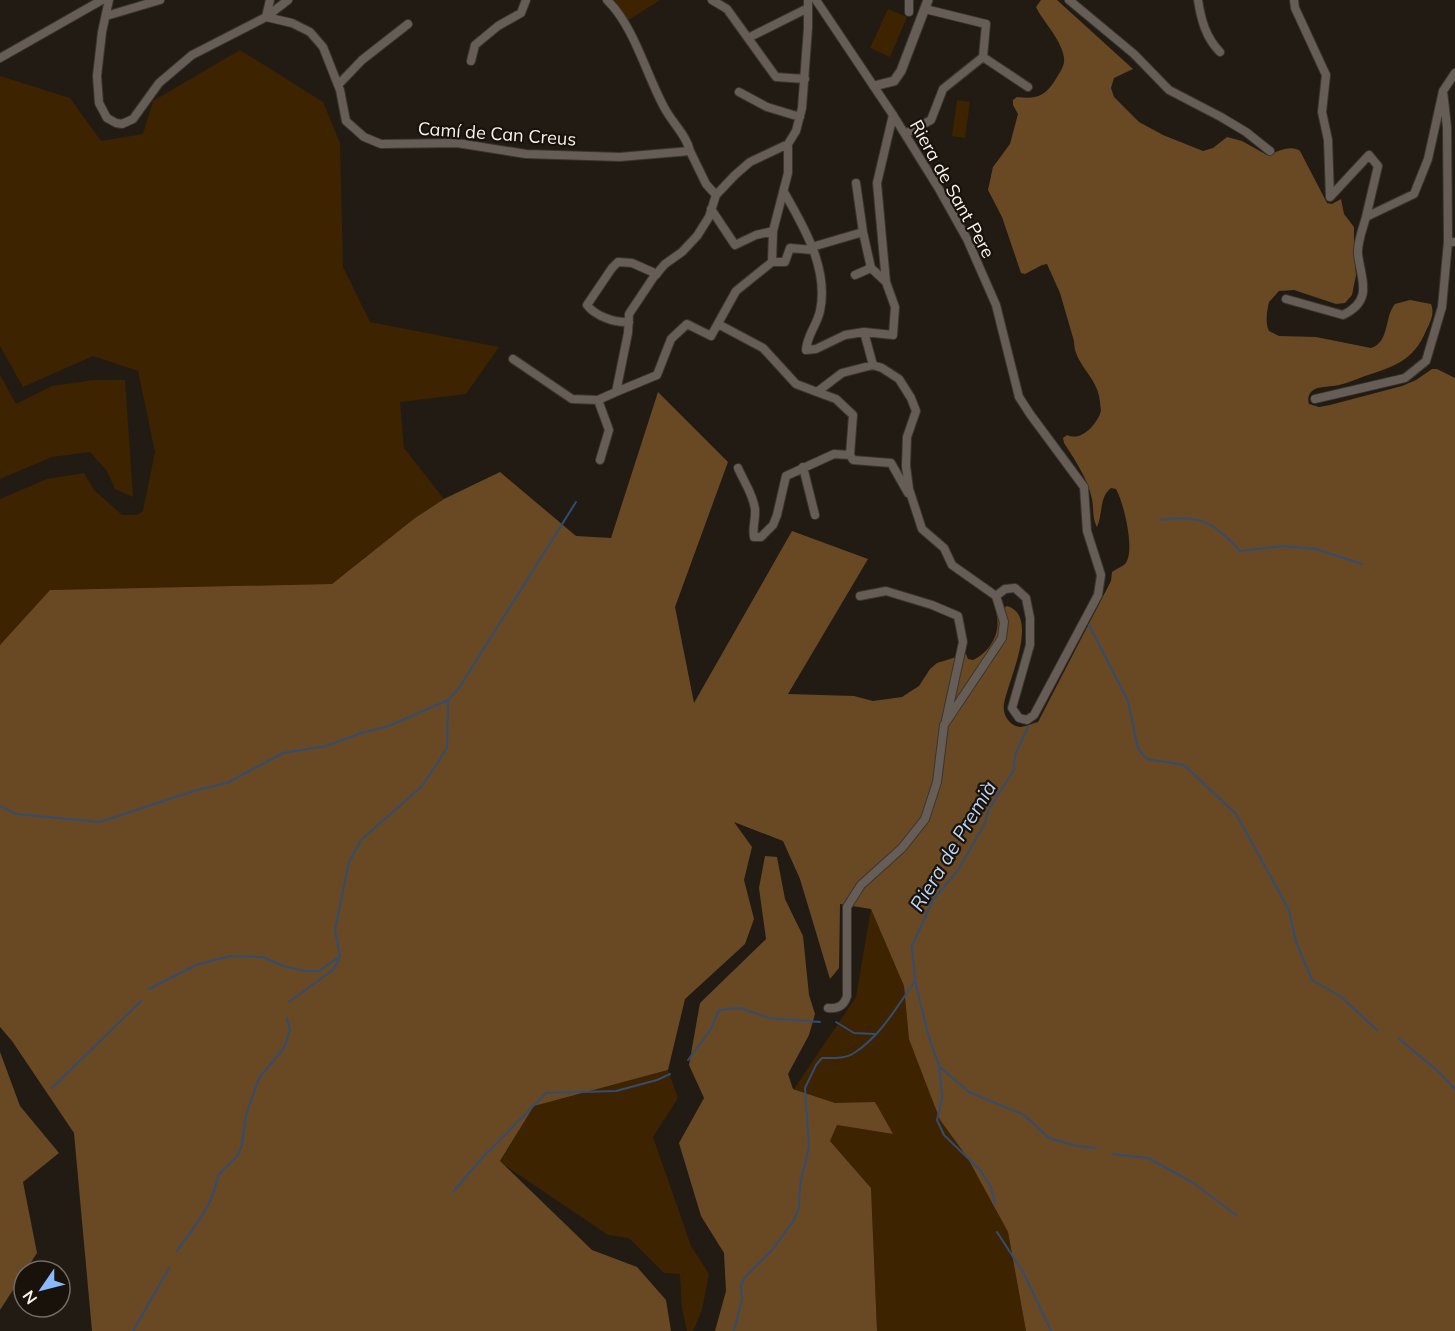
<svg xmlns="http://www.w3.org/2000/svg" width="1455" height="1331" font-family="Mulish,sans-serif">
<rect width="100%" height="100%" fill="#211b14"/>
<!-- green -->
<path fill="#3e2300" d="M 615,0 L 660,0 L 627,21 Z
M 888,9 L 907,17 L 890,57 L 870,48 Z
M 240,50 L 323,102 L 340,143 L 343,267 L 370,322 L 499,347 L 466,394 L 400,402 L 404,448 L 444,499 L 415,518 L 332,584 L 50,590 L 0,645 L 0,499 L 47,479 L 84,473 L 94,490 L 122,515 L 137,515 L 143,511 L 155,452 L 138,371 L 93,356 L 23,387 L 0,346 L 0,76 L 70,98 L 101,141 L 143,134 L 153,101 Z
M 957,100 L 970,102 L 965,138 L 952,136 Z
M 0,375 L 16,404 L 52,386 L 94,380 L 125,380 L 133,497 L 115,489 L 107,471 L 90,452 L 52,457 L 0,479 Z
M 871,909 L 904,986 L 909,1036 L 940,1120 L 967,1157 L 1008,1232 L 1026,1331 L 877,1331 L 871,1188 L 830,1141 L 837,1125 L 893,1134 L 835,1103 L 794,1089 L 856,997 Z
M 668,1070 L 678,1098 L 653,1137 L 691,1246 L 709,1274 L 702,1310 L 693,1331 L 687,1331 L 682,1309 L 680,1274 L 664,1273 L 629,1238 L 608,1235 L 500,1162 L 534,1106 Z"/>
<!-- forest -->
<path fill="#694923" d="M 1041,0 L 1057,0 L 1133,69 L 1114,78 L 1111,88 L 1114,97 L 1139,122 L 1163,135 L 1203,151 L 1213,148 L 1227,137 L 1242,141 L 1267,155 C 1277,152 1291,144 1300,151 L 1327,203 L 1332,204 L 1341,199 L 1344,214 L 1354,227 L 1354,254 L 1356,275 L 1352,295 L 1345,303 L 1336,304 L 1294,290 L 1279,291 L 1269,302 C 1267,310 1265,324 1269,331 L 1279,336 L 1316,337 L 1371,348 C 1390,342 1384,317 1395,304 L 1410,300 L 1431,304 C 1435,314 1430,322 1426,331 C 1413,361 1395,366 1365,376 C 1356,379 1348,383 1339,385 C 1331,387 1322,386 1315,389 C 1309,392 1307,398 1309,404 L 1319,407 L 1330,405 L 1402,386 L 1416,380 L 1432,369 L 1437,369 L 1455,378 L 1455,1331 L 1026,1331 L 1008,1232 L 967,1157 L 940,1120 L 909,1039 L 904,986 L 871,909 L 840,904 L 839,968 L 830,979 L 800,879 L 783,841 L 734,822 L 752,847 L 744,880 L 754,919 L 745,944 L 685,999 L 668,1070 L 534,1106 L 500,1161 L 592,1250 L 637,1267 L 666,1300 L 671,1331 L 92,1331 L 74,1133 L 12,1041 L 0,1027 L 0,645 L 50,590 L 332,584 L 415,518 L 444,499 L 500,472 L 576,536 L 611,538 L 658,392 L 728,462 L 675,607 L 694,703 L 792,531 L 868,559 L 788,694 L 854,696 L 873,701 L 902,697 L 919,686 L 930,669 L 937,663 L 966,654 L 968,659 L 973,660 C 990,652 1002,632 996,613 L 1007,606 C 1041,616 1007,683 1004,704 C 1002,715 1010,726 1020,727 C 1025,727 1033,723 1038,722 L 1111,581 L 1112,572 C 1117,568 1124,567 1127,561 C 1134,546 1124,504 1116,489 L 1111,488 C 1099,497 1103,514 1097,527 C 1092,518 1094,509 1092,499 C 1088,479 1075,460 1064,443 L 1063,438 L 1067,435 C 1082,442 1097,424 1101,411 C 1100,405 1100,398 1098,392 C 1092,373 1074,362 1074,341 L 1060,293 L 1047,264 L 1042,265 L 1025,274 L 1021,273 L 1002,217 L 988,190 L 993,167 L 1010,144 L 1018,114 L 1013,105 L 1013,100 L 1017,97 C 1034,99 1043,98 1054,82 C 1057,77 1061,71 1063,66 C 1070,49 1043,22 1036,7 Z
M 765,856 L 777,857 L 785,899 L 803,936 L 809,995 L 815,1014 L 809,1035 L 788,1074 L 793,1089 L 835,1103 L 875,1102 L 893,1134 L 837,1125 L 830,1141 L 871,1188 L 877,1331 L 715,1331 L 726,1291 L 724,1253 L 701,1216 L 679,1143 L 704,1098 L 689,1065 L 700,1003 L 766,939 L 759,888 Z
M 0,1052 L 20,1106 L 59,1153 L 23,1182 L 37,1253 L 0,1310 Z"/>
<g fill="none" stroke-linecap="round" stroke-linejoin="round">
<!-- stream -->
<path stroke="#334d71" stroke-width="2" d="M 1160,520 C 1199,514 1214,522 1240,551 L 1284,546 L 1316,549 L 1362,564
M 1089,625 L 1128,701 L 1138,749 L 1147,759 L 1184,765 L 1236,814 L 1289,910 L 1296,942 L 1312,980 L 1340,996 L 1377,1030
M 0,806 L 16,814 L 100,822 L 197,790 L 227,783 L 283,753 L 326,746 L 361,733 L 389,726 L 448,700
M 149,989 L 196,965 L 230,956 L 263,957 L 283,966 L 305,971 L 319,971 L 339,957
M 289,1002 L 334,969 L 340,956 L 335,930 L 349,862 L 361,840 L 421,787 L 437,764 L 447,747 L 448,700 L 459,688 L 576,502
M 836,1022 L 854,1033 L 875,1034
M 1398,1038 L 1439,1072 L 1455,1089
M 688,1060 L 711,1029 L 719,1010 L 740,1008 L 769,1018 L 820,1022
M 940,1067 L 969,1092 L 1024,1115 L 1049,1138 L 1077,1146 L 1096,1148
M 52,1088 L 141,1001
M 1113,1154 L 1148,1158 L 1192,1182 L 1236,1215
M 453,1192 L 483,1157 L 546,1093 L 616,1091 L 657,1080 L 670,1074
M 995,1205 L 991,1187 L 980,1170 L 944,1135 L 937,1120 L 942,1098 L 939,1066 L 928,1034 L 915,981 L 912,946 L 933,900 L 958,870 L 984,825 L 989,809 L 1014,770 L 1015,755 L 1028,727
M 997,1232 L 1023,1272 L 1051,1331
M 177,1251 C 194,1227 214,1204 218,1175 L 238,1155 L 242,1145 L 246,1115 L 259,1078 L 284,1048 L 290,1030 L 287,1018
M 133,1331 L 169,1268
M 734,1331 L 742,1299 L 741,1285 L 745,1277 L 772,1250 L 794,1220 L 799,1207 L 800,1185 L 809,1147 L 805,1088 L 816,1065 L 822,1058 C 833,1058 845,1059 854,1053 C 880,1037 898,1005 915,981"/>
<defs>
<path id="minor" d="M 109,0 L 102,32 L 97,76 L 99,103 L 107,118 L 116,123 L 122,124 L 133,119 L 159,83 L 192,55 L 266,17 L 288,0
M 270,0 L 266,17 L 292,23 L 310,32 L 323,47 L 340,90 L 346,121 L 364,137 L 381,144 L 457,143 L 526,154 L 620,157 L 690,151 L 706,184 L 716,195
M 607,0 C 634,26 646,74 664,107 C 672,123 686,134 690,151
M 712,0 L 727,9 L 776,77 L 805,79
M 816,0 L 893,115 L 939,189 L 967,239 L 996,305 L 1019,397 L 1030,414 L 1084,487 L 1087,531 L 1101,575 L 1098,595 L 1034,715 L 1027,720 L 1019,718 L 1012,708 L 1030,645 L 1030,618 L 1026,598 L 1015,588 L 1005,589 L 996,596
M 909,0 L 909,12
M 1069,0 L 1134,54 L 1169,90 L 1221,117 L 1246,132 L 1270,151
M 1198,0 C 1201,20 1206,38 1220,52
M 1294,0 L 1295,8 L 1326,75 L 1322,112 L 1328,140 L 1330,197 L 1369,155 L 1378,166 L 1366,217 L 1414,194 L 1428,159 L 1443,91
M 925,9 L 986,24 L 983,57
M 106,16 L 160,0
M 748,38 L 808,8
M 983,57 L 1028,87
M 0,58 L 102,0
M 471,61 L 475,45 L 498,26 L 521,13 L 526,0
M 1455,73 L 1443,91 L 1447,127 L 1448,242 L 1455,242
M 338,85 L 362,60 L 408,24
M 739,92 L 767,107 L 800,117
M 905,134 L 931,120 L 943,89 L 983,57
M 856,183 L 863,232 L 871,268 L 886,282
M 784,192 C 804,227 829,269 820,311 C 817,325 807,335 806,350 L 816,349 L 845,335 L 864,332 L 873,365
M 711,209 L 735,245 L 756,235 L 773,231
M 812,247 L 863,232
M 772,262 L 785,262 L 790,248 L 813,250
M 855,275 L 871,268
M 1286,299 L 1343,315 C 1374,300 1361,280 1358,254 C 1357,243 1363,228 1366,217
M 629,322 C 615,323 595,316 587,305 L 612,268 L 618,262 L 632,263 L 657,274
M 718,324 L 763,348 L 796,384 L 817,392 L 842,373 L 873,365 L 882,368 L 899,379 L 911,398 L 916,411 L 907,437 L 906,466 L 909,489 L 922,529 L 944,548 L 952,565 L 996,596 L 1004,622 L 1002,638 L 944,725 L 937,782 L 925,819 L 902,848 L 861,885 L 847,907 L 847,996 C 844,1006 838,1009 828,1008
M 864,332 L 893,335 L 895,307 L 886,282 L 877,183 L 893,115
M 513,359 L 572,399 L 598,400 L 616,392 L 628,333 L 629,314 L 653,278 L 665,264 L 682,252 L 697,236 L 709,217 L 716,195 L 735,175 L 750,162 L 788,144
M 616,392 L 657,375 L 671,339 L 687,324 L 711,336 L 736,291 L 772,262 L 773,231 L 788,173 L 788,144 L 796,131 L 802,108 L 808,28 L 808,0
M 817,392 L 836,399 L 853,415 L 850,455
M 1315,399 L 1405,378 L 1426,361 L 1442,307 L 1448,242
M 598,400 L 609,430 L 600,460
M 803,467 L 815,515
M 738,468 C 744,482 753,494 755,509 C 756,519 752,527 754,537 L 761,537 L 773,525 L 777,515 L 786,476 L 834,454 L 850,455 L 853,460 L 891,463 L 908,493
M 860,596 L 886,591 L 932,605 L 958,616 L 963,642 L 946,720"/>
<path id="tertiary" d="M 874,86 L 894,81 L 901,71 L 928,0"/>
</defs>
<!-- minor casing -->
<use href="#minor" stroke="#3a3531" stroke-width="10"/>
<!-- tertiary casing -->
<use href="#tertiary" stroke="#3a3531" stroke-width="11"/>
<!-- minor -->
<use href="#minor" stroke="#665e56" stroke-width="8"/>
<!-- tertiary -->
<use href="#tertiary" stroke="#665e56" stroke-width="9"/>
</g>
<g text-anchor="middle" stroke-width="4.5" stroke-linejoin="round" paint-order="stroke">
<!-- street labels -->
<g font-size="18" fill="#f7f2ee" stroke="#18120b">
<text transform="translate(497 134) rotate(4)" y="6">Camí de Can Creus</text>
<text transform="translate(952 189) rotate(61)" y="6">Riera de Sant Pere</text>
</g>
<!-- water labels -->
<g font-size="20" font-style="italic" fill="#bad5fa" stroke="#18120b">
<text transform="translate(953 846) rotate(-59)" y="7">Riera de Premià</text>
</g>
</g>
<!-- north arrow -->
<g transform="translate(42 1289) rotate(235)"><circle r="28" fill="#18120b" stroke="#716c66" stroke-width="1.5"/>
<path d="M0-4.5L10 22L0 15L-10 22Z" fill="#8abafc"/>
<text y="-9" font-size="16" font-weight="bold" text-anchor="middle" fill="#f7f2ee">N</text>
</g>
</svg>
